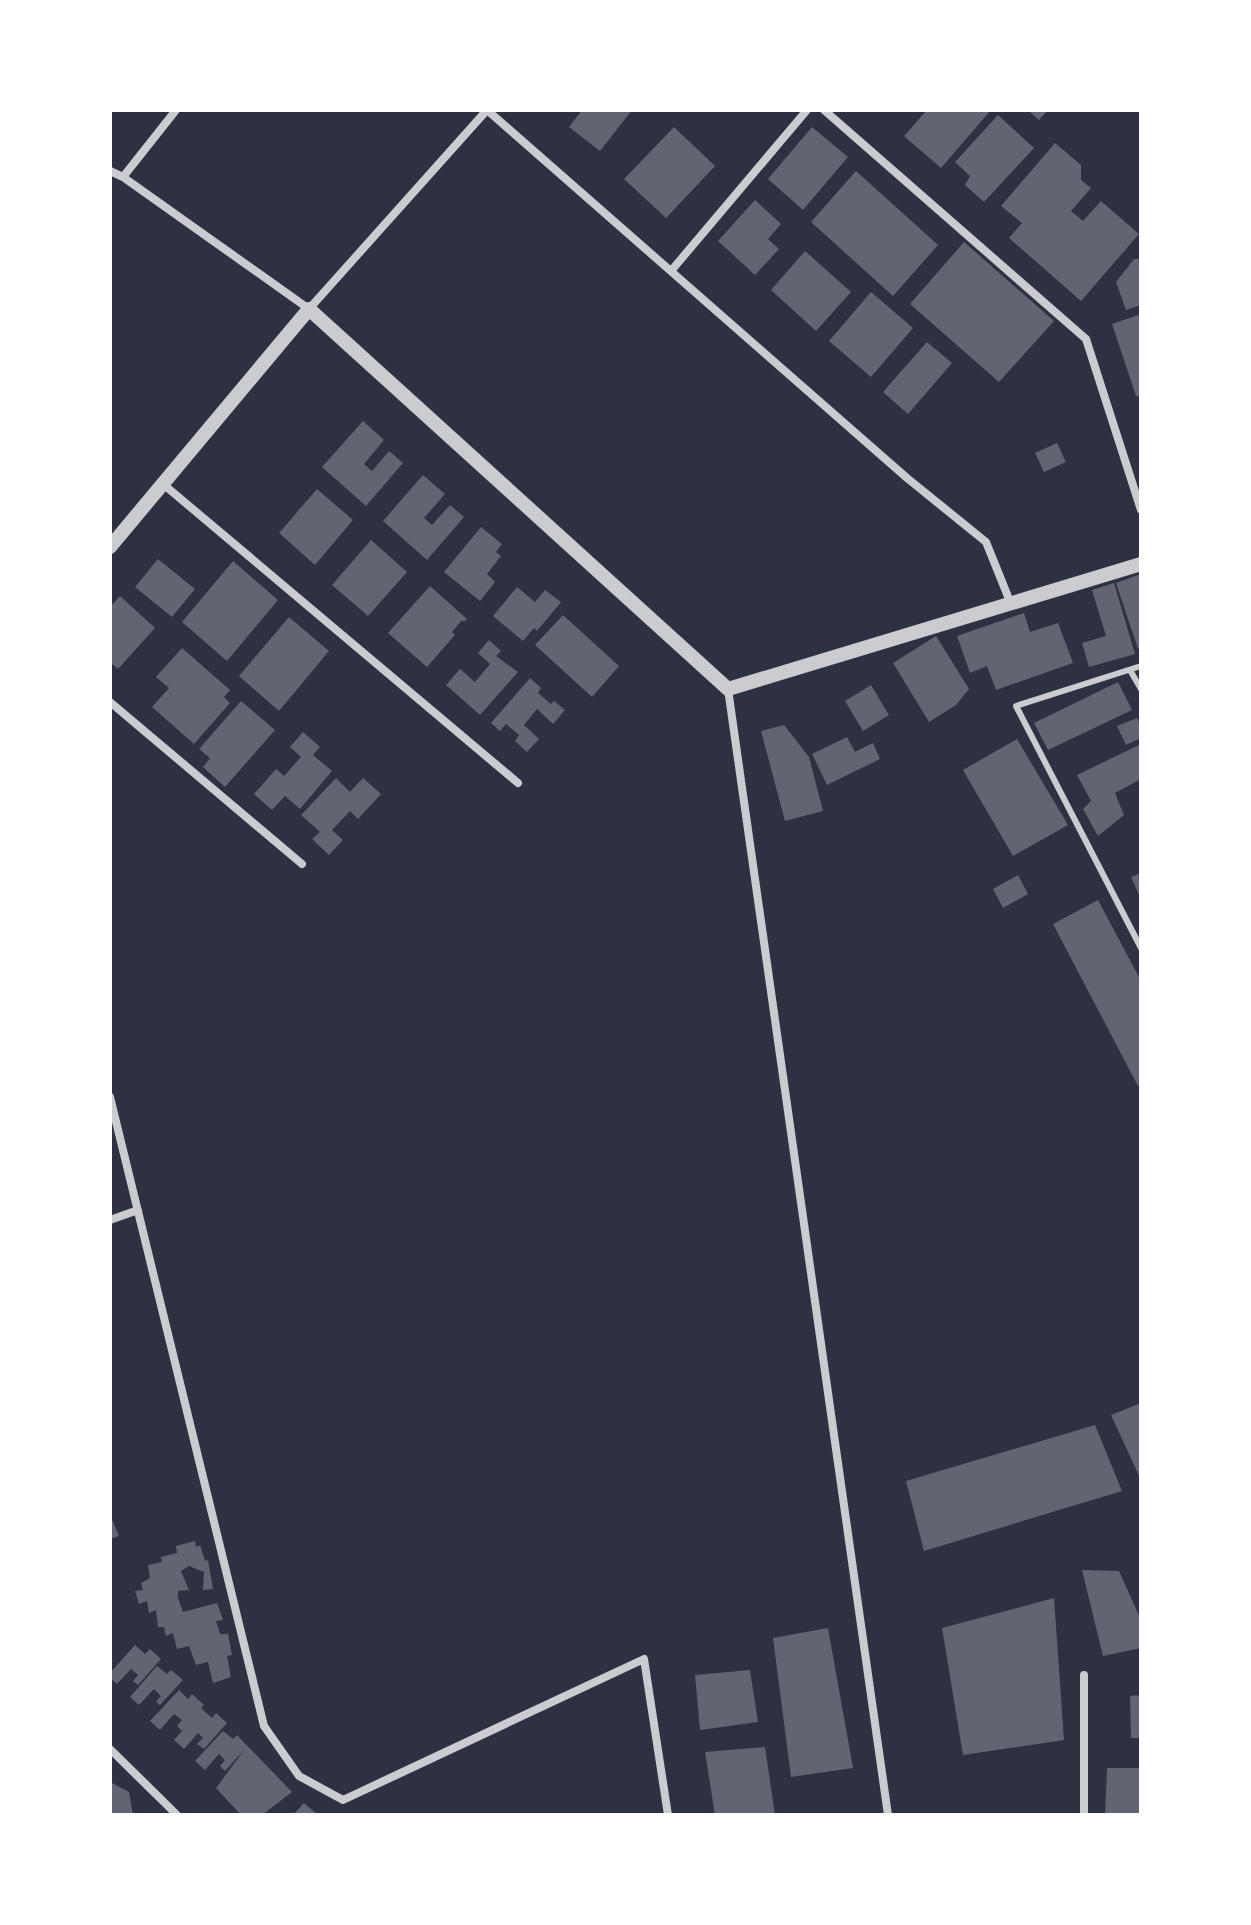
<svg xmlns="http://www.w3.org/2000/svg" width="1251" height="1925" font-family="'Fira Sans',sans-serif">
<rect width="100%" height="100%" fill="#2d3142"/>
<!-- building -->
<path fill="#626471" d="M 582,110 L 632,110 L 600,151 L 569,127 Z
M 927,110 L 991,110 L 941,168 L 904,136 Z
M 1028,110 L 1048,110 L 1039,120 Z
M 998,115 L 1034,148 L 984,202 L 965,185 L 970,176 L 955,162 Z
M 674,127 L 715,166 L 666,218 L 624,179 Z
M 812,127 L 848,157 L 803,210 L 768,179 Z
M 1055,143 L 1081,165 L 1081,180 L 1091,188 L 1071,211 L 1083,221 L 1101,201 L 1139,234 L 1081,301 L 1009,238 L 1022,223 L 1001,206 Z
M 856,171 L 938,245 L 893,296 L 811,222 Z
M 755,200 L 781,224 L 768,239 L 779,249 L 755,275 L 718,241 Z
M 964,242 L 1054,321 L 999,382 L 910,304 Z
M 805,251 L 851,292 L 816,331 L 771,290 Z
M 1134,259 L 1141,259 L 1141,305 L 1126,310 L 1116,282 Z
M 871,292 L 913,328 L 871,377 L 829,341 Z
M 1141,314 L 1141,396 L 1136,396 L 1112,324 Z
M 927,342 L 952,363 L 908,414 L 883,392 Z
M 363,421 L 384,440 L 364,464 L 372,471 L 389,451 L 403,463 L 366,506 L 322,467 Z
M 1057,443 L 1066,462 L 1044,472 L 1035,453 Z
M 423,475 L 445,494 L 424,518 L 432,525 L 450,505 L 464,517 L 427,560 L 383,521 Z
M 317,489 L 353,520 L 315,565 L 279,533 Z
M 481,527 L 502,544 L 496,552 L 501,556 L 487,574 L 495,582 L 480,601 L 444,572 Z
M 371,540 L 407,572 L 368,616 L 332,585 Z
M 158,559 L 195,589 L 172,617 L 135,587 Z
M 233,561 L 278,600 L 227,661 L 182,622 Z
M 1141,574 L 1141,648 L 1138,649 L 1116,583 Z
M 1114,583 L 1135,654 L 1089,667 L 1082,643 L 1106,636 L 1092,590 Z
M 430,586 L 467,619 L 464,622 L 462,620 L 452,632 L 455,635 L 427,667 L 388,633 Z
M 517,587 L 535,602 L 545,590 L 561,602 L 537,631 L 534,628 L 523,641 L 493,616 Z
M 120,596 L 155,628 L 118,669 L 110,662 L 110,607 Z
M 1024,613 L 1030,632 L 1058,623 L 1073,663 L 996,690 L 987,666 L 970,673 L 957,636 Z
M 563,615 L 619,666 L 592,697 L 535,645 Z
M 289,617 L 329,651 L 279,711 L 239,676 Z
M 936,636 L 969,689 L 956,705 L 929,722 L 893,663 Z
M 489,640 L 501,651 L 496,656 L 518,672 L 480,715 L 446,685 L 460,669 L 475,682 L 490,664 L 478,653 Z
M 182,648 L 230,690 L 224,697 L 230,703 L 194,744 L 152,707 L 169,688 L 156,677 Z
M 530,678 L 541,688 L 538,693 L 551,704 L 554,701 L 565,710 L 553,724 L 537,709 L 524,725 L 539,739 L 527,752 L 515,741 L 519,735 L 506,724 L 500,731 L 491,723 Z
M 1118,682 L 1132,710 L 1048,750 L 1034,723 Z
M 871,685 L 889,715 L 863,731 L 845,701 Z
M 241,701 L 275,730 L 225,787 L 203,767 L 210,758 L 199,749 Z
M 1137,718 L 1141,726 L 1141,738 L 1126,745 L 1117,726 Z
M 784,725 L 809,757 L 823,811 L 785,821 L 761,731 Z
M 303,732 L 320,747 L 313,755 L 332,771 L 300,809 L 285,796 L 272,810 L 254,794 L 276,769 L 284,776 L 301,757 L 290,747 Z
M 847,737 L 855,752 L 873,743 L 880,759 L 827,785 L 812,754 Z
M 1017,739 L 1068,825 L 1013,856 L 963,770 Z
M 1141,744 L 1141,779 L 1115,793 L 1124,815 L 1098,836 L 1083,809 L 1091,801 L 1077,775 Z
M 336,778 L 350,792 L 363,778 L 381,794 L 358,819 L 350,811 L 332,830 L 343,840 L 329,855 L 312,839 L 320,832 L 301,815 Z
M 1141,873 L 1141,899 L 1131,877 Z
M 1018,875 L 1028,894 L 1003,908 L 993,889 Z
M 1098,900 L 1141,981 L 1141,1085 L 1138,1086 L 1053,924 Z
M 1141,1403 L 1141,1480 L 1111,1415 Z
M 1095,1425 L 1122,1491 L 924,1551 L 906,1481 Z
M 110,1515 L 119,1536 L 110,1539 Z
M 195,1541 L 196,1547 L 200,1545 L 205,1561 L 208,1560 L 213,1589 L 203,1590 L 204,1572 L 189,1566 L 181,1571 L 189,1590 L 178,1591 L 178,1598 L 183,1612 L 217,1603 L 223,1620 L 216,1621 L 220,1634 L 228,1634 L 232,1655 L 227,1656 L 231,1677 L 213,1683 L 208,1662 L 196,1665 L 189,1646 L 177,1649 L 173,1633 L 166,1636 L 164,1627 L 158,1627 L 156,1610 L 149,1613 L 147,1601 L 139,1604 L 135,1591 L 143,1590 L 141,1583 L 150,1578 L 148,1565 L 162,1562 L 161,1557 L 177,1553 L 176,1546 Z
M 1082,1570 L 1119,1571 L 1141,1620 L 1141,1648 L 1103,1656 Z
M 1054,1598 L 1064,1740 L 963,1755 L 942,1628 Z
M 828,1628 L 853,1768 L 791,1777 L 773,1638 Z
M 135,1645 L 145,1654 L 150,1649 L 161,1659 L 138,1685 L 133,1681 L 138,1675 L 131,1669 L 117,1684 L 110,1678 L 110,1673 Z
M 157,1666 L 167,1674 L 171,1670 L 183,1680 L 160,1705 L 156,1702 L 161,1696 L 154,1689 L 139,1705 L 130,1697 Z
M 750,1670 L 758,1722 L 700,1730 L 695,1675 Z
M 179,1690 L 188,1699 L 192,1694 L 204,1705 L 201,1708 L 212,1718 L 216,1713 L 227,1723 L 204,1749 L 197,1744 L 203,1738 L 198,1733 L 184,1749 L 174,1740 L 182,1731 L 177,1726 L 182,1720 L 174,1714 L 160,1730 L 150,1721 Z
M 1141,1695 L 1141,1738 L 1131,1738 L 1130,1696 Z
M 223,1731 L 233,1739 L 237,1735 L 292,1792 L 262,1815 L 241,1815 L 216,1788 L 245,1749 L 225,1771 L 220,1766 L 225,1760 L 219,1754 L 205,1770 L 195,1761 Z
M 765,1747 L 775,1815 L 715,1815 L 705,1752 Z
M 1107,1768 L 1141,1768 L 1141,1815 L 1105,1815 Z
M 110,1782 L 129,1792 L 133,1815 L 110,1815 Z
M 304,1803 L 318,1815 L 293,1815 Z"/>
<g fill="none" stroke-linecap="round" stroke-linejoin="round">
<!-- service -->
<path stroke="#caccd0" stroke-width="6" d="M 1141,666 L 1016,706 L 1141,948
M 1130,670 L 1141,689"/>
<!-- minor -->
<path stroke="#caccd0" stroke-width="8" d="M 824,110 L 1086,339 L 1141,510
M 110,171 L 123,177 L 309,309 L 487,110 L 907,478 L 986,542 L 1011,604
M 123,177 L 176,110
M 671,271 L 807,110
M 163,484 L 518,783
M 728,689 L 888,1815
M 110,702 L 302,864
M 110,1097 L 264,1726 L 299,1776 L 343,1800 L 644,1659 L 668,1815
M 110,1220 L 138,1210
M 1084,1675 L 1084,1815
M 110,1749 L 177,1815"/>
<!-- tertiary -->
<path stroke="#caccd0" stroke-width="14" d="M 110,547 L 309,309 L 728,689 L 1141,564"/>
</g>
<!-- border -->
<rect width="1251" height="1925" fill="none" stroke="#ffffff" stroke-width="224"/>
</svg>
